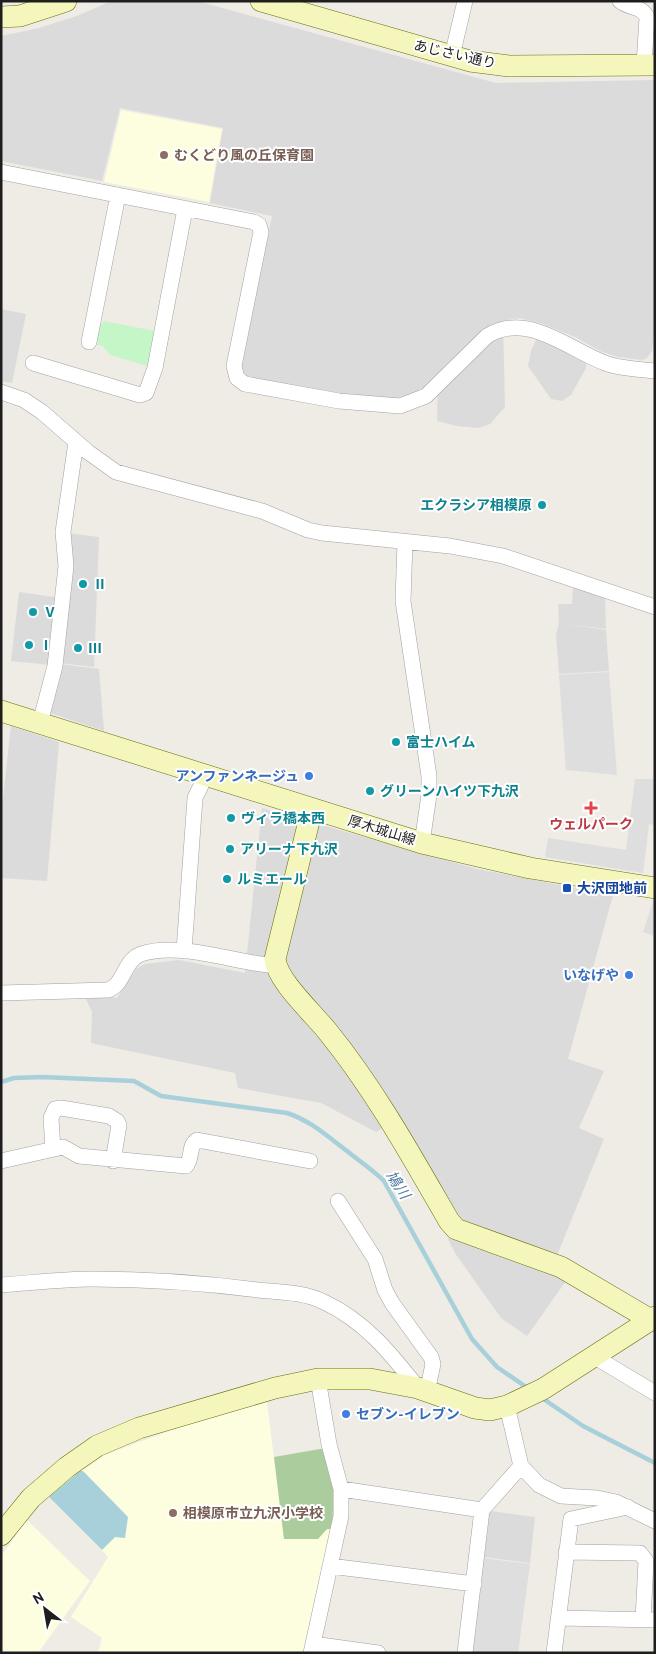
<svg xmlns="http://www.w3.org/2000/svg" width="656" height="1654" font-family="Overpass,'Noto Sans JP',sans-serif">
<rect width="100%" height="100%" fill="#efebe5"/>
<!-- residential -->
<path fill="#dcdbdb" d="M 111,1 L 197,1 L 496,83 L 655,80 L 655,327 L 652,351 L 647,358 L 642,360 L 618,357 L 602,352 L 575,337 L 540,323 L 519,318 L 503,321 L 505,407 L 490,424 L 479,428 L 457,426 L 437,421 L 438,376 L 420,391 L 393,399 L 339,394 L 248,379 L 243,374 L 242,365 L 272,216 L 210,203 L 223,128 L 120,108 L 102,181 L 1,161 L 1,36 L 39,28 L 77,16 Z
M 1,309 L 26,314 L 12,383 L 1,381 Z
M 537,338 L 586,362 L 586,368 L 571,395 L 562,401 L 551,399 L 528,366 L 531,351 Z
M 67,533 L 99,537 L 94,667 L 60,663 Z
M 573,586 L 605,597 L 606,629 L 567,624 L 606,630 L 609,671 L 559,674 L 556,635 L 559,623 L 558,604 L 572,604 Z
M 19,592 L 54,597 L 58,602 L 51,665 L 11,661 Z
M 60,664 L 99,669 L 104,731 L 47,712 Z
M 11,726 L 59,742 L 47,881 L 1,878 L 1,817 Z
M 262,808 L 477,869 L 613,895 L 568,1059 L 604,1071 L 579,1128 L 604,1139 L 550,1273 L 566,1281 L 527,1336 L 501,1318 L 455,1253 L 448,1239 L 460,1217 L 399,1118 L 376,1132 L 321,1103 L 238,1088 L 235,1073 L 91,1043 L 92,1012 L 86,999 L 107,996 L 117,998 L 136,969 L 145,964 L 179,960 L 245,973 Z
M 490,1511 L 535,1517 L 530,1563 L 484,1557 Z"/>
<!-- education -->
<path fill="#fdfddf" d="M 121,110 L 222,129 L 209,202 L 104,182 Z
M 267,1402 L 284,1539 L 332,1529 L 305,1653 L 98,1653 L 102,1638 L 71,1617 L 108,1557 L 49,1497 L 69,1479 L 104,1455 L 177,1428 Z
M 27,1520 L 90,1581 L 38,1653 L 1,1653 L 1,1556 Z"/>
<!-- forest -->
<path fill="#abcc9c" d="M 326,1448 L 334,1487 L 332,1529 L 327,1529 L 318,1539 L 284,1539 L 274,1457 Z"/>
<!-- park -->
<path fill="#c4f6c7" d="M 104,321 L 155,331 L 155,368 L 110,355 L 103,346 L 89,342 Z"/>
<!-- parking -->
<path fill="#dedede" d="M 609,672 L 617,775 L 566,770 L 559,675 Z
M 635,779 L 655,779 L 655,825 L 649,824 L 643,873 L 545,857 L 548,838 L 626,850 Z
M 654,899 L 655,899 L 655,936 L 643,932 Z
M 483,1558 L 530,1564 L 518,1653 L 471,1653 Z"/>
<!-- water -->
<path fill="#a7d0da" d="M 80,1471 L 83,1471 L 128,1517 L 125,1538 L 115,1537 L 102,1550 L 49,1497 Z"/>
<g fill="none" stroke-linecap="round" stroke-linejoin="round">
<!-- stream -->
<path stroke="#a7d0da" stroke-width="4.5" d="M 1,1082 L 14,1078 L 42,1077 L 134,1081 L 161,1096 L 287,1113 C 311,1121 327,1136 347,1151 C 359,1161 372,1169 384,1181 L 472,1339 L 497,1367 L 529,1389
M 542,1398 L 583,1426 L 655,1463"/>
<defs>
<path id="street" d="M 620,1 C 629,9 641,5 647,17 L 644,65
M 452,56 L 465,1
M 1,172 L 254,222 L 259,225 L 261,232 L 234,366 L 237,378 L 245,384 L 339,401 L 400,406 L 426,396 L 487,336 C 527,311 568,349 605,363 C 620,369 639,369 655,371
M 89,342 L 118,195
M 33,363 L 140,395 L 146,393 L 155,368 L 185,209
M 1,392 L 24,400 L 42,412 L 88,452 L 116,472 L 262,511 L 308,530 L 322,533 L 450,546 L 503,556 L 655,607
M 405,542 L 403,601 L 429,776 L 429,795 L 422,843
M 40,723 L 55,666 L 66,566 L 63,532 L 76,442
M 184,951 L 195,798 L 206,775
M 1,993 L 108,990 C 124,985 124,960 141,954 C 180,941 235,963 276,966
M 53,1149 L 51,1118 L 55,1109 L 61,1108 L 109,1116 L 117,1121 L 119,1125 L 113,1161
M 1,1161 L 63,1147 L 79,1156 L 186,1166 C 193,1158 188,1146 197,1140 L 310,1161
M 338,1201 L 375,1259 L 385,1290 L 392,1303 L 431,1357 L 433,1364 L 427,1392
M 1,1285 C 31,1283 62,1279 92,1279 C 147,1279 203,1283 258,1290 C 280,1292 304,1292 324,1302 C 365,1321 391,1354 418,1388
M 595,1357 L 655,1393
M 318,1379 L 329,1444 L 341,1489
M 507,1406 L 521,1466 L 539,1485 L 561,1496 L 597,1498 L 616,1502 L 655,1521
M 566,1552 L 640,1553 L 646,1561 L 643,1620
M 330,1566 L 474,1584
M 560,1618 L 655,1620
M 313,1644 L 378,1653
M 311,1653 L 341,1516 L 341,1489 L 482,1510
M 465,1653 L 482,1510 L 521,1466
M 554,1653 L 571,1519 L 628,1507"/>
<path id="secondary" d="M 261,1 L 470,61 L 509,66 L 655,65
M 1,17 L 20,16 L 66,1
M 1,711 L 422,843 L 530,868 L 655,888
M 312,809 L 275,959 C 277,981 314,1014 328,1032 C 375,1090 412,1157 449,1221 L 456,1229 L 561,1267 L 651,1320
M 1,1535 L 31,1498 L 67,1467 L 97,1446 L 139,1428 L 275,1388 L 318,1379 L 370,1379 L 418,1388 L 475,1408 L 490,1410 L 507,1406 L 543,1389 L 655,1317"/>
</defs>
<!-- street casing -->
<use href="#street" stroke="#a2a2a2" stroke-width="16"/>
<!-- secondary casing -->
<use href="#secondary" stroke="#67700b" stroke-width="22"/>
<!-- street -->
<use href="#street" stroke="#fff" stroke-width="15"/>
<!-- secondary -->
<use href="#secondary" stroke="#f4f6bb" stroke-width="21"/>
</g>
<!-- markers -->
<g fill="#8d6e63" stroke="#fff" stroke-width="2">
<circle cx="164" cy="155" r="5"/>
<circle cx="173" cy="1513" r="5"/>
</g>
<g fill="#0f9aa8" stroke="#fff" stroke-width="2">
<circle cx="542" cy="505" r="5"/>
<circle cx="83" cy="584" r="5"/>
<circle cx="33" cy="612" r="5"/>
<circle cx="29" cy="645" r="5"/>
<circle cx="78" cy="648" r="5"/>
<circle cx="396" cy="742" r="5"/>
<circle cx="370" cy="791" r="5"/>
<circle cx="231" cy="818" r="5"/>
<circle cx="230" cy="849" r="5"/>
<circle cx="227" cy="879" r="5"/>
</g>
<g fill="#3f7fe0" stroke="#fff" stroke-width="2">
<circle cx="309" cy="776" r="5"/>
<circle cx="629" cy="975" r="5"/>
<circle cx="346" cy="1414" r="5"/>
</g>
<path fill="#e0444e" stroke="#fff" stroke-width="2" d="M588.5 800.5h5v5h5v5h-5v5h-5v-5h-5v-5h5z"/>
<rect fill="#1a4fb4" stroke="#fff" stroke-width="2" x="562" y="883" width="10" height="10" rx="2.5"/>
<g text-anchor="middle" stroke-width="4" stroke-linejoin="round" paint-order="stroke">
<!-- street labels -->
<g font-size="14" fill="#1e1e1e" stroke="#fff">
<text transform="translate(455 54) rotate(13)" y="5">あじさい通り</text>
<text transform="translate(382 830) rotate(17)" y="5">厚木城山線</text>
</g>
<!-- education labels -->
<g font-size="14" font-weight="bold" fill="#785e54" stroke="#fff" text-anchor="start">
<text x="174" y="160">むくどり風の丘保育園</text>
<text x="183" y="1518">相模原市立九沢小学校</text>
</g>
<!-- culture labels -->
<g font-size="14" font-weight="bold" fill="#0d838f" stroke="#fff" text-anchor="start">
<text x="532" y="510" text-anchor="end">エクラシア相模原</text>
<text x="93" y="589">Ⅱ</text>
<text x="43" y="617">Ⅴ</text>
<text x="39" y="650">Ⅰ</text>
<text x="88" y="653">Ⅲ</text>
<text x="406" y="747">富士ハイム</text>
<text x="380" y="796">グリーンハイツ下九沢</text>
<text x="241" y="823">ヴィラ橋本西</text>
<text x="240" y="854">アリーナ下九沢</text>
<text x="237" y="884">ルミエール</text>
</g>
<!-- shop labels -->
<g font-size="14" font-weight="bold" fill="#366cbe" stroke="#fff" text-anchor="end">
<text x="299" y="781">アンファンネージュ</text>
<text x="619" y="980">いなげや</text>
<text x="356" y="1419" text-anchor="start">セブン-イレブン</text>
</g>
<!-- health labels -->
<g font-size="14" font-weight="bold" fill="#be3a42" stroke="#fff">
<text x="591" y="829">ウェルパーク</text>
</g>
<!-- transit labels -->
<g font-size="14" font-weight="bold" fill="#164399" stroke="#fff" text-anchor="start">
<text x="577" y="893">大沢団地前</text>
</g>
<!-- water labels -->
<g font-size="15" font-style="italic" fill="#4d79a1" stroke="#fff">
<text transform="translate(398 1185) rotate(56)" y="5">鳩川</text>
</g>
</g>
<!-- border -->
<rect width="656" height="1654" fill="none" stroke="#1e1e1e" stroke-width="5"/>
<!-- north arrow -->
<g transform="translate(45 1609) rotate(329)" stroke="#ffffff" stroke-width="4" paint-order="stroke">
<path d="M0-4L9 19L0 12L-9 19Z" fill="#1e1e1e"/>
<text y="-8" font-size="14" font-weight="bold" text-anchor="middle" fill="#1e1e1e">N</text>
</g>
</svg>
